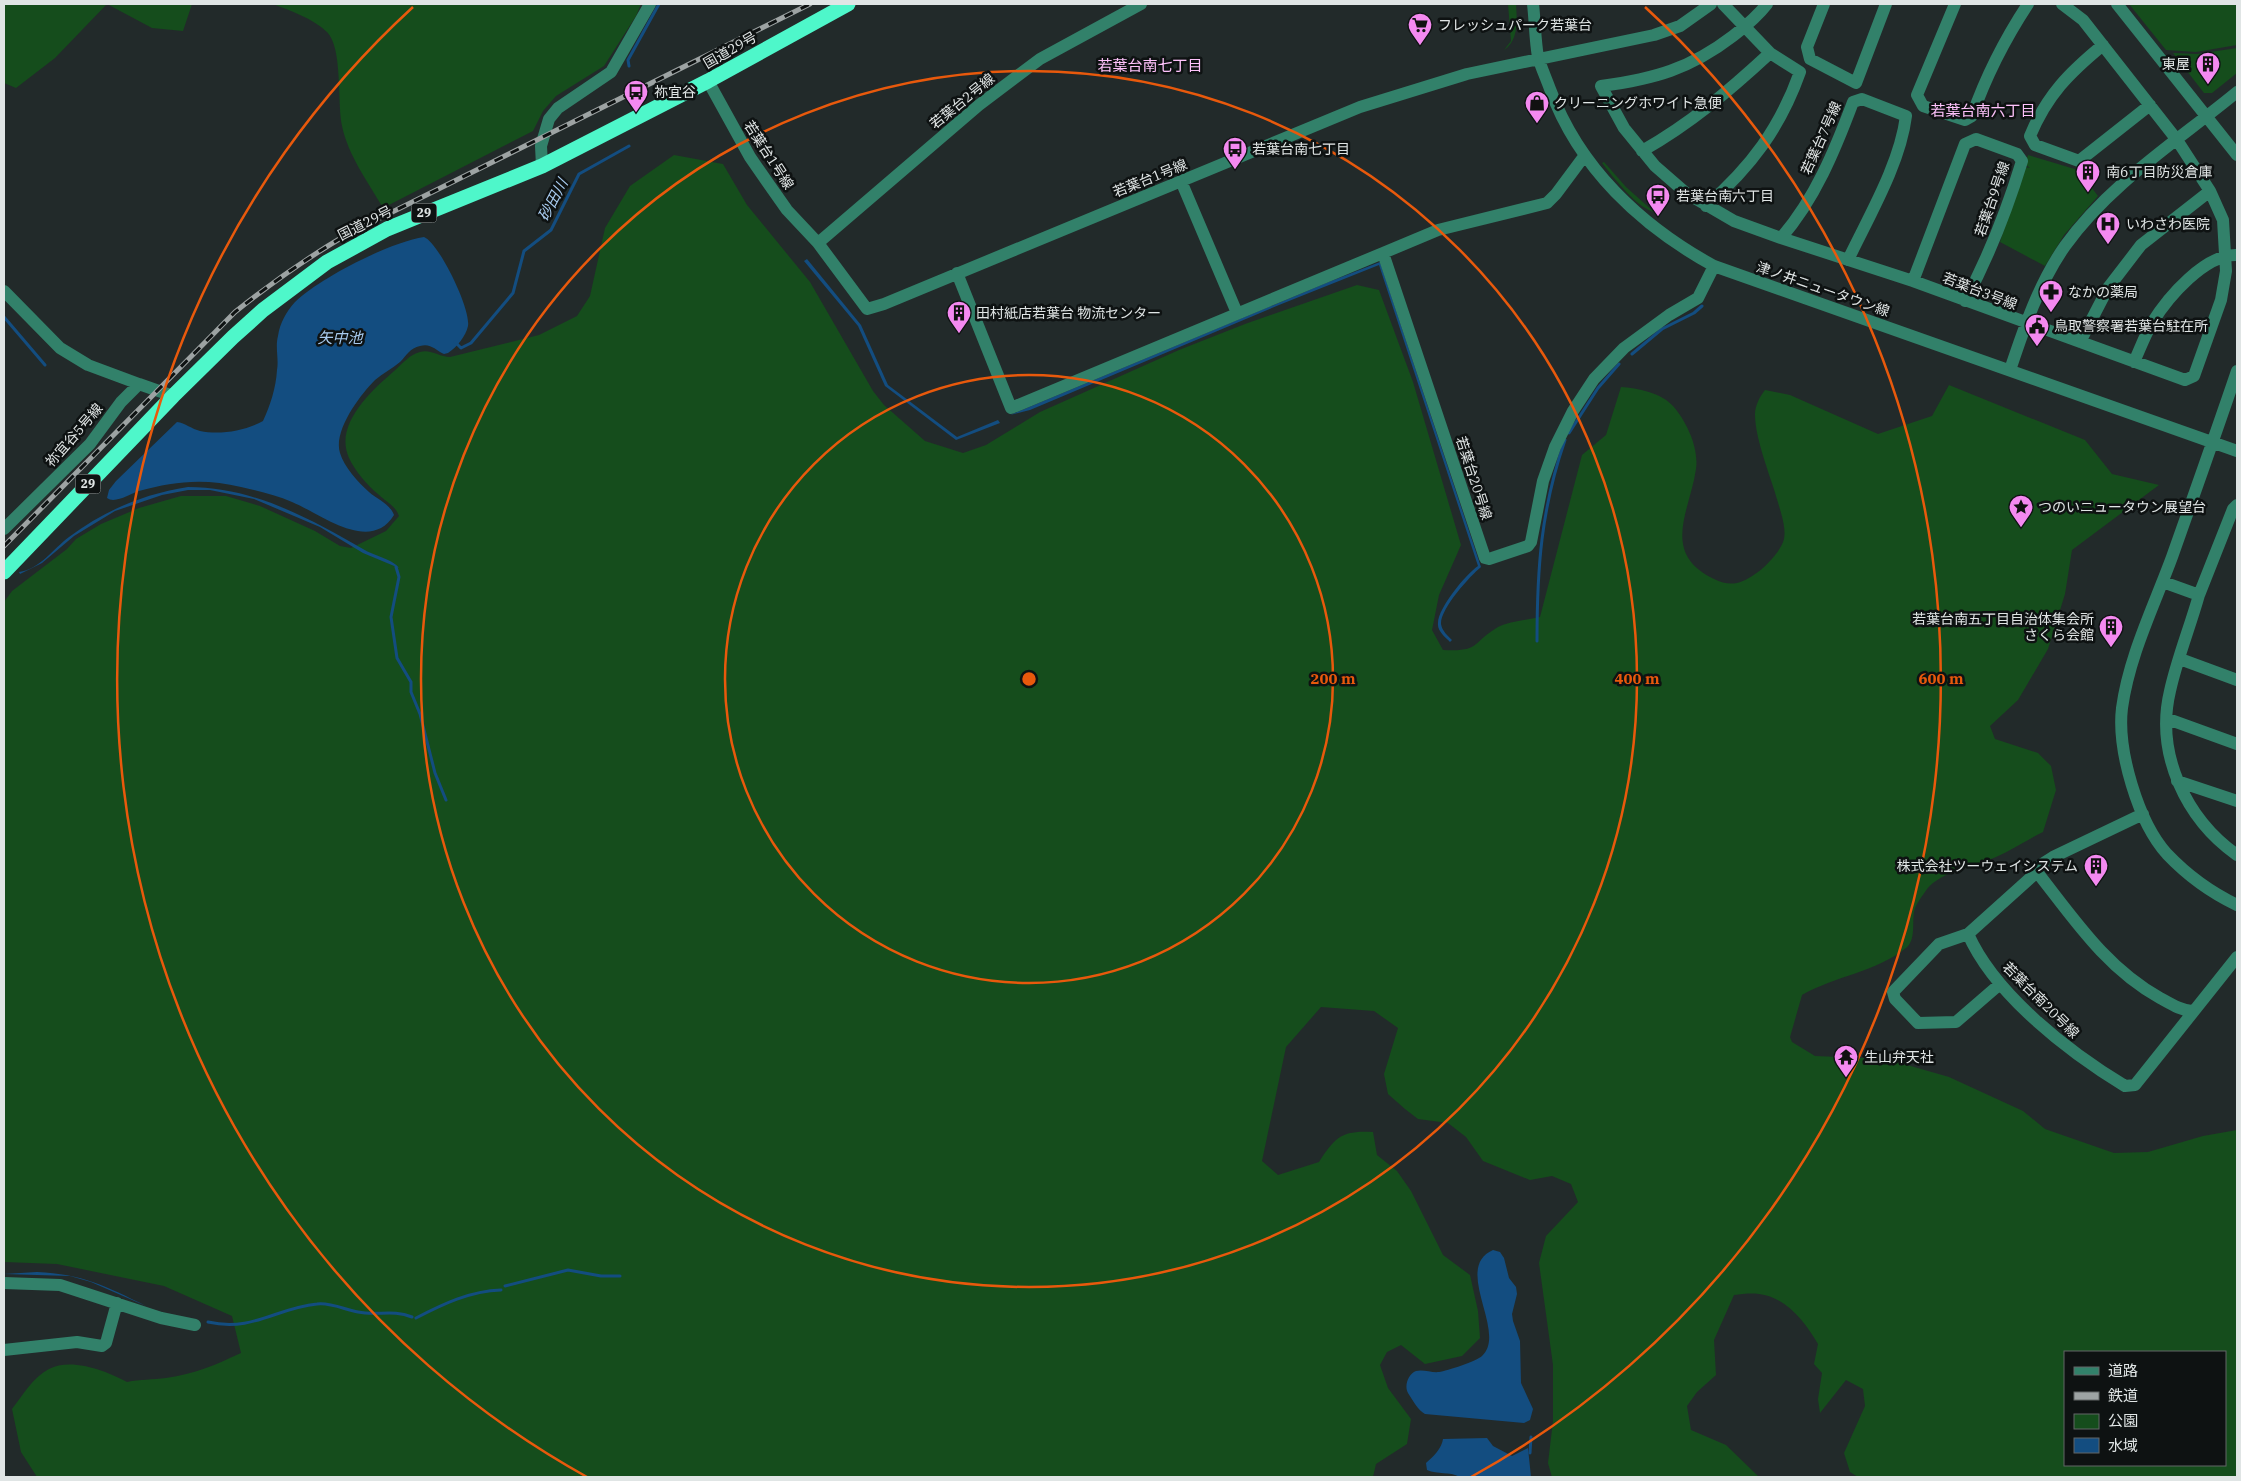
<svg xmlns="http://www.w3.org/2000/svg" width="2241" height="1481" font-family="'IBM Plex Serif','Noto Sans JP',serif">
<rect width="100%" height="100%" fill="#222a2a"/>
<!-- green -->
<path fill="#154d1c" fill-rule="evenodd" d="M 4,4 L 192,4 L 183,31 L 152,28 L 107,4 L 55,58 L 16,88 L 4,83 Z
M 273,4 L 641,4 L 636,16 L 604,66 L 556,96 L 543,111 L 533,131 L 383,208 C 368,182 348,155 342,126 C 337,103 343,48 327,32 C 312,18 291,11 273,4 Z
M 1508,4 L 1516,4 C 1517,20 1519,40 1504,50 L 1511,41 Z
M 2129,4 L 2237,4 L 2237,45 L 2196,52 L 2166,50 Z
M 2237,48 L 2237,73 L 2212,93 L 2204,93 L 2173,53 L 2197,54 Z
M 674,155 L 723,164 L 747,205 L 810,282 L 873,391 L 884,405 L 925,441 L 963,453 L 986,445 L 1040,412 L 1179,350 L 1245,324 L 1357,285 L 1379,290 L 1413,382 L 1461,545 L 1439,595 L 1432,630 L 1443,650 C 1481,652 1471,643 1498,627 C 1509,621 1528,620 1540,617 L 1582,455 L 1606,435 L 1621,387 C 1637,388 1662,393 1673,406 C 1687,422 1699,448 1696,469 C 1690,511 1660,553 1714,579 C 1730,587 1741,584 1755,574 C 1765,568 1781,551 1784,539 C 1786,529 1782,516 1779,506 C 1772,479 1755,441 1755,414 C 1755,406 1760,396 1765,390 L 1790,395 L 1878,434 L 1932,416 L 1949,385 L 2085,440 L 2112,474 L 2159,485 L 2072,550 L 2065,594 L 2048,649 L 2018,700 L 1990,726 L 1995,739 L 2038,753 L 2051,766 L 2056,790 L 2043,832 C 2027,840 2012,850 1996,857 C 1974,866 1942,871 1927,889 C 1923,895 1915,905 1914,912 C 1912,924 1916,940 1906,948 C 1876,972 1835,976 1802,995 L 1790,1037 L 1792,1042 L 1815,1056 L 1886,1059 L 1949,1077 L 2023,1111 L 2045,1129 L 2114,1153 L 2148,1152 L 2203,1136 L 2237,1130 L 2237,1477 L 1858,1477 L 1850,1472 L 1844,1453 L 1865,1406 L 1863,1389 L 1846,1380 L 1820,1413 L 1818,1399 L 1822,1373 L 1814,1364 L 1818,1344 C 1805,1322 1786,1297 1759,1294 C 1751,1293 1742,1294 1734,1295 L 1714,1340 L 1716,1375 L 1697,1392 L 1687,1406 L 1691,1430 L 1726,1445 L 1759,1477 L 1552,1477 L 1548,1463 L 1553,1421 L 1553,1365 L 1539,1263 L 1546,1236 L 1578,1202 L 1571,1184 L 1552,1176 L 1530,1180 L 1483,1161 L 1466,1137 L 1448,1123 L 1418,1119 L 1405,1109 L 1388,1094 L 1384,1074 L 1398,1028 L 1374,1011 L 1321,1007 L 1286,1047 L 1262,1161 L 1278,1175 L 1319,1162 C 1335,1137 1342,1130 1373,1132 L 1377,1155 L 1397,1171 L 1411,1191 L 1443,1255 L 1470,1275 L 1478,1311 L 1480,1338 L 1462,1356 L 1425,1364 L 1401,1345 L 1387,1352 L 1380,1365 L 1388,1388 L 1411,1419 L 1407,1444 L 1376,1464 L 1373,1477 L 37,1477 L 21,1452 L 12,1409 C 23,1395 33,1377 49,1369 C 71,1357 107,1371 127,1382 C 140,1379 153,1380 166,1378 C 195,1374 215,1365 241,1353 L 232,1316 L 164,1286 L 57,1264 L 4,1262 L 4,602 L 12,591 L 67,549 L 76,539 L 101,524 L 139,508 L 181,496 L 226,496 L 260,506 L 315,531 L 340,546 L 351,548 L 386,531 L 399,516 C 395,505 386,502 378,494 C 367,485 355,471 349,458 C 334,425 370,392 393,372 C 401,365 410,354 420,352 C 431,349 439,357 450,357 L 539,335 L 577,316 L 590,296 L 605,228 L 630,186 ZM 2065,1352 L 2225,1352 L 2225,1465 L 2065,1465 Z
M 2028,155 L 2078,170 L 2098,196 L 2064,235 L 2045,266 L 2000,242 L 2024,167 L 2030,168 L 2025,164 Z
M 1604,162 L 1626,187 L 1654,212 C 1637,208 1614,178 1602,163 Z"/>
<!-- water -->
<path fill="#134d80" d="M 424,237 C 439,243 471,309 468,326 C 466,336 457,347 448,353 L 444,354 C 435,350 431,343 420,346 C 410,348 406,356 400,362 C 392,369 383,373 375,380 C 360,395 333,431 340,453 C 344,467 358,482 369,492 C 377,499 390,504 394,515 C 370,554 321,514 292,502 C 276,495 258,491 241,487 C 205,478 174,481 139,491 C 130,494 115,504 107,498 L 109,490 L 116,481 L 177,422 C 185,423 192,429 200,431 C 220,435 245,431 263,421 C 270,406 276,388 277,370 C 279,359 275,347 278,336 C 280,323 286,312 295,302 C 320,278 390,242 424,237 Z
M 807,259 L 861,325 L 888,385 L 957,437 L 998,420 L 1000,423 L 956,440 L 885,386 L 858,326 L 804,261 Z
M 1380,262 L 1481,567 C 1470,576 1440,609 1441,624 C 1442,631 1448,636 1452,640 L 1450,642 C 1445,637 1437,631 1438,623 C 1438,608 1466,574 1478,566 L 1379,265 L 1279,305 L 1030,410 L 1010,415 L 1326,283 Z
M 188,487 C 253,487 309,518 363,549 C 374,556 391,558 399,568 L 363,553 L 320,527 L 254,499 L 210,490 L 188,490 L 162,495 L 115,511 L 74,536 L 42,563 L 20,574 L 19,572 C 40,569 53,549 69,537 C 105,510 144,494 188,487 Z
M 1493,1250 L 1500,1252 L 1504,1258 L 1509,1278 L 1516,1287 L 1517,1294 L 1512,1314 L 1513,1321 L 1520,1341 L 1521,1383 L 1533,1409 L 1530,1420 L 1524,1423 L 1425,1414 C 1418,1410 1413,1401 1408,1393 C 1404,1386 1408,1374 1416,1371 C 1423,1369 1432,1373 1439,1372 C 1447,1371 1477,1361 1482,1356 C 1508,1332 1452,1268 1493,1250 Z
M 37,1272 C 82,1274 106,1286 146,1306 L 91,1282 L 70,1276 L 4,1274 Z
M 1487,1438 L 1493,1446 L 1512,1456 L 1528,1448 L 1531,1477 L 1460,1477 C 1449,1471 1438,1475 1427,1470 L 1426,1463 C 1433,1457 1442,1448 1443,1439 Z"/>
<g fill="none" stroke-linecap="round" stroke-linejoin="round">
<!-- stream -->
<path stroke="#134d80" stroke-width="3" d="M 629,66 L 628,60 L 659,4
M 4,317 L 45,365
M 455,342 L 461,348 L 471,343 L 513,293 L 524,251 L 551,230 L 579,174 L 629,146
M 1632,354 L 1662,329 L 1694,313 L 1702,306
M 1569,433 L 1598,388 L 1619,364
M 396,567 L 399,577 L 391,617 L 397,658 L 411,682 L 411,692 L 420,714 L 435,773 L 446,800
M 1537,641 C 1537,569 1541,509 1565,440
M 505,1286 L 568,1270 L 601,1276 L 620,1276
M 416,1318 C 443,1304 470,1291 501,1290
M 208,1322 C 253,1332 276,1308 317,1304 C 330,1302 346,1310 358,1312 C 378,1316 392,1309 412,1317
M 1530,1453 L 1531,1437"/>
<!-- minor -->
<path stroke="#32816a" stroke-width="12" d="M 1533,4 C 1535,21 1535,40 1538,57 C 1541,67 1546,78 1550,89 C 1579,168 1641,226 1714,266 L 2237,451
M 1767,4 C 1757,17 1746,26 1733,36 C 1690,69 1654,79 1601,86 L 1624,128 L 1655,166 L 1686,193 L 1734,221 L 1781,238 L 1913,281 L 2185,380 L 2194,376 L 2221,300 L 2226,271 L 2223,220 L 2210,191 L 2177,140 L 2083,20 L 2062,4
M 1824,4 L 1807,47 L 1810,59 L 1856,83 L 1886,4
M 1955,4 L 1917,95 L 1923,106 L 1965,120 L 1972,116 C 1986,76 2005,39 2028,4
M 2117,4 L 2237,155
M 2103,45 C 2069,73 2047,95 2030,136 L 2035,145 L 2079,161 L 2150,105
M 708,81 L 750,157 L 768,183 L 787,210 L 818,243 L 867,309 L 884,304 L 1360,107 L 1467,74 L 1654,35 L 1680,26 L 1711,4
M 1642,151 C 1690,124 1730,90 1770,53
M 1585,155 L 1556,194 L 1547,203 L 1438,230 L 1383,253 L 1485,558 L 1489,559 L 1528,546 L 1531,542 L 1543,481 L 1555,447 L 1573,411 L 1594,379 L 1624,348 L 1669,315 L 1698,298 L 1714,266
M 542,166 L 541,146 L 549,119 L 558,108 L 611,72 L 650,4
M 1181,181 L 1237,313
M 1706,206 C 1751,167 1780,128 1800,72 L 1770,53 L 1723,4
M 1781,238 C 1815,199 1835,150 1853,102 L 1862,99 L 1906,116 C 1900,164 1869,216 1848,260
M 818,243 L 979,105 L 1040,59 L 1141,4
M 957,273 L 1011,408 L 1383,253
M 1913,281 L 1965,144 L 1976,139 L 2017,154 L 2022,161 C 2007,210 1989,256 1965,301
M 4,291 L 60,348 L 88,365 L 139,384
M 2080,342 L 2108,288 L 2141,245 L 2210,191
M 2134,362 C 2140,349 2145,335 2152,323 C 2168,297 2205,254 2237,255
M 2010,370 C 2024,328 2039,283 2065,246 C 2110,183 2179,140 2237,92
M 2237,371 C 2216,433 2194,495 2172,557 C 2154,606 2129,656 2122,708 C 2117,750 2138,822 2167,854 C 2186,874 2212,893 2237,905
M 4,529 L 90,444 L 121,402 L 139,384 L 173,396
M 2163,582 L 2199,595 C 2190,627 2177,659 2170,691 C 2155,754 2186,819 2237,855
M 2199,595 L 2233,509 L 2237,505
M 2180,659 L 2237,680
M 2168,719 L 2237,744
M 2177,781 L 2237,801
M 2037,872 L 2042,864 L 2053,857 L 2143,814
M 1968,934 L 1939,944 L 1893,992 L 1895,999 L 1918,1023 L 1956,1022 L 2000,984
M 2192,1011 C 2180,1010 2171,1004 2160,998 C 2106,968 2074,919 2037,872 L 1968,934 C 1995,995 2069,1052 2125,1086 L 2135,1085 L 2237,957
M 4,1283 L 60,1285 L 161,1318 L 195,1325
M 4,1350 L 77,1342 L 102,1346 L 106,1343 L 117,1303"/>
<!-- highway -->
<path stroke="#4ef7ca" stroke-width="15" d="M 4,572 L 173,396 L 233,337 L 263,310 L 327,262 L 387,229 L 542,166 L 708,81 L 848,4"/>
<defs>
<path id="rail" d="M 4,546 L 235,312 C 270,284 307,258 346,235 L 810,4"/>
</defs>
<!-- rail casing -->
<use href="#rail" stroke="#9da3a3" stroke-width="5"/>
<!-- rail -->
<use href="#rail" stroke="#0e1212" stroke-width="3" stroke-dasharray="9" stroke-linecap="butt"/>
</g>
<!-- distance rings -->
<g fill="none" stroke="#e8590c" stroke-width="2.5">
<circle cx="1029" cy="679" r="304"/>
<circle cx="1029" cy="679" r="608"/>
<path d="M587 1477A912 912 0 0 1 413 7M1645 7A912 912 0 0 1 1471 1477"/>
</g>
<!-- icons -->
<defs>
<symbol id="supermarket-pin" viewBox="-11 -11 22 30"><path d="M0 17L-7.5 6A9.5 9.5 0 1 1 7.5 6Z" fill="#f489f0" stroke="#0e1212"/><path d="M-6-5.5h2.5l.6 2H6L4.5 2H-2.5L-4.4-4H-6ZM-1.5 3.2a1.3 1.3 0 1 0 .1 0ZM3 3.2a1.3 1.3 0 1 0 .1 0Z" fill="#111"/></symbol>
<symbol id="building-pin" viewBox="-11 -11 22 30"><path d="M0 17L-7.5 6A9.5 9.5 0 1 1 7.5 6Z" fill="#f489f0" stroke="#0e1212"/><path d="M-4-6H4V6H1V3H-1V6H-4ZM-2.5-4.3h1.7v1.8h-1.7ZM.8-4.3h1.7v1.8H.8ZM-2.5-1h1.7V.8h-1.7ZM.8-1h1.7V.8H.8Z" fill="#111"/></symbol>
<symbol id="bus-pin" viewBox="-11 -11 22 30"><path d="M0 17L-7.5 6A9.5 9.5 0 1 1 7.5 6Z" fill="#f489f0" stroke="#0e1212"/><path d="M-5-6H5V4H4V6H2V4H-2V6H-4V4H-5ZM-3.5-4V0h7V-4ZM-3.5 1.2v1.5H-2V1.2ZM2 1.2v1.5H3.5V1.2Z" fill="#111"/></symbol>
<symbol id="shop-pin" viewBox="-11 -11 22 30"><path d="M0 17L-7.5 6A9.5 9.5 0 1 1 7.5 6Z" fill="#f489f0" stroke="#0e1212"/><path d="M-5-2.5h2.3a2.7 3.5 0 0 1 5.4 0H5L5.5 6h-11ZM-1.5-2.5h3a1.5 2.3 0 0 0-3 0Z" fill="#111"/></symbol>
<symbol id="hospital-pin" viewBox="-11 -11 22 30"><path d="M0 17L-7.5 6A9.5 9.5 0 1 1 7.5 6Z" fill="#f489f0" stroke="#0e1212"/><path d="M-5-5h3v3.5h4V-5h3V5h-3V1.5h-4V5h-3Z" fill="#111"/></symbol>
<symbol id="pharmacy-pin" viewBox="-11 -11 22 30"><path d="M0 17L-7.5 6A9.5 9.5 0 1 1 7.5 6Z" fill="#f489f0" stroke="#0e1212"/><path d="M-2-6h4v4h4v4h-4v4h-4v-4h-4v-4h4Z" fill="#111"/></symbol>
<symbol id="civic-pin" viewBox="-11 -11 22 30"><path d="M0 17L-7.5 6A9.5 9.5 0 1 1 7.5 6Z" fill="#f489f0" stroke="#0e1212"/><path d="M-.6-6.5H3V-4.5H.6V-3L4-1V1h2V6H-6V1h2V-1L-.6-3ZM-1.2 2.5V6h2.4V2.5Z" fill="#111"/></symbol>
<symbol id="sight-pin" viewBox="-11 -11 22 30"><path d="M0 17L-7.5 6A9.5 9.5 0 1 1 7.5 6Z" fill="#f489f0" stroke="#0e1212"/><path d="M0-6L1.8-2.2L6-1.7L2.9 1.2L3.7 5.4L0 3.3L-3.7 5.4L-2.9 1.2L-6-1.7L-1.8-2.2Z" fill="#111"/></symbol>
<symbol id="temple-pin" viewBox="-11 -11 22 30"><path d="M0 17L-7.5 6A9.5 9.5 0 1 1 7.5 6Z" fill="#f489f0" stroke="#0e1212"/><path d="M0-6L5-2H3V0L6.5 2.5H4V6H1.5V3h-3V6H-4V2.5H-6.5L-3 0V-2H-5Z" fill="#111"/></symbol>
</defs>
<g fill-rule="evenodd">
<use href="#supermarket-pin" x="1406" y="11" width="28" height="38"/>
<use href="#building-pin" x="2194" y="50" width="28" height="38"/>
<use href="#bus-pin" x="622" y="78" width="28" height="38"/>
<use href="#shop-pin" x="1523" y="89" width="28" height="38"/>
<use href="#bus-pin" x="1221" y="135" width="28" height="38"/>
<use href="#building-pin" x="2074" y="158" width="28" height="38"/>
<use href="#bus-pin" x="1644" y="182" width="28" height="38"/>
<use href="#hospital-pin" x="2094" y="210" width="28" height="38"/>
<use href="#pharmacy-pin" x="2037" y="278" width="28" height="38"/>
<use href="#building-pin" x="945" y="299" width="28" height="38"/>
<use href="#civic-pin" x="2023" y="312" width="28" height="38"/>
<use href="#sight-pin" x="2007" y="493" width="28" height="38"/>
<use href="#building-pin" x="2097" y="613" width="28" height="38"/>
<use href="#building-pin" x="2082" y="852" width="28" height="38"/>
<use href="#temple-pin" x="1832" y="1043" width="28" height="38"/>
</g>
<g text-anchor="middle" stroke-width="5" stroke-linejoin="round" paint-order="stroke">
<!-- shield labels -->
<g fill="#0e1212" stroke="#a1a6a6" stroke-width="1">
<rect x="411.5" y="203.5" width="25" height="19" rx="4"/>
<rect x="75.5" y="474.5" width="25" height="19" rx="4"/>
</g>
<g font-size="12" font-weight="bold" fill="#e0e5e5">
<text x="424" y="217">29</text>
<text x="88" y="488">29</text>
</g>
<!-- poi labels -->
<g font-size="14" fill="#e0e5e5" stroke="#0e1212" text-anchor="start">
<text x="1438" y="30">フレッシュパーク若葉台</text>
<text x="2190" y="69" text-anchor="end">東屋</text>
<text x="654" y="97">祢宜谷</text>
<text x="1554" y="108">クリーニングホワイト急便</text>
<text x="1252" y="154">若葉台南七丁目</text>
<text x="2106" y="177">南6丁目防災倉庫</text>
<text x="1676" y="201">若葉台南六丁目</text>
<text x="2126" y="229">いわさわ医院</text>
<text x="2068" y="297">なかの薬局</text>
<text x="976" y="318">田村紙店若葉台 物流センター</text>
<text x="2054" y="331">鳥取警察署若葉台駐在所</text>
<text x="2038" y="512">つのいニュータウン展望台</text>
<text x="2094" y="624" text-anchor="end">若葉台南五丁目自治体集会所<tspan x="2094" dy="16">さくら会館</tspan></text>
<text x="2078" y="871" text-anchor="end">株式会社ツーウェイシステム</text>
<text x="1864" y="1062">生山弁天社</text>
</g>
<!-- street labels -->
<g font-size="14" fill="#e0e5e5" stroke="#0e1212">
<text transform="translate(730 50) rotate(-30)" y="5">国道29号</text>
<text transform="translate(962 101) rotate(-39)" y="5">若葉台2号線</text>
<text transform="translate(1821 138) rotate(-66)" y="5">若葉台7号線</text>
<text transform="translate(769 155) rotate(57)" y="5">若葉台1号線</text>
<text transform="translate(1150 178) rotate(-22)" y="5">若葉台1号線</text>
<text transform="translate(1992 199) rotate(-71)" y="5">若葉台9号線</text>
<text transform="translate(365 223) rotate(-27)" y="5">国道29号</text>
<text transform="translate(1823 289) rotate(19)" y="5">津ノ井ニュータウン線</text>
<text transform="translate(1980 291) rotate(21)" y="5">若葉台3号線</text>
<text transform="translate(74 435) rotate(-49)" y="5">祢宜谷5号線</text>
<text transform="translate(1474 478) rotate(72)" y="5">若葉台20号線</text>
<text transform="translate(2041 1000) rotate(45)" y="5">若葉台南20号線</text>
</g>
<!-- neighbourhood labels -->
<g font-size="15" fill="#fec2fb" stroke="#0e1212">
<text x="1150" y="71">若葉台南七丁目</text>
<text x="1983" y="116">若葉台南六丁目</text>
</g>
<!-- water labels -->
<g font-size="15" font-style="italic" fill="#a8cbef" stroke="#0e1212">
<text transform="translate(553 200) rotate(-62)" y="5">砂田川</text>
<text x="340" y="343">矢中池</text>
</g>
</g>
<circle cx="1029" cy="679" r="8" fill="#e8590c" stroke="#0e1212" stroke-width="2.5"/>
<g font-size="15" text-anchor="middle" font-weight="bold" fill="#e8590c" stroke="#0e1212" stroke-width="5" stroke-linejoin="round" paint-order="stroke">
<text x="1333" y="684">200 m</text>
<text x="1637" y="684">400 m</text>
<text x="1941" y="684">600 m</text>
</g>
<!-- border -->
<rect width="2241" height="1481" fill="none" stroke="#e0e5e5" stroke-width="10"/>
<!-- legend -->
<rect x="2064" y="1351" width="162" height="115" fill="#0e1212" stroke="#626666"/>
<rect x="2074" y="1367" width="25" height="8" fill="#32816a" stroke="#626666"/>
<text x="2108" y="1376" font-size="15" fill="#e0e5e5">道路</text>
<rect x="2074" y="1392" width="25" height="8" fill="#9da3a3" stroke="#626666"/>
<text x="2108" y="1401" font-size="15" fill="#e0e5e5">鉄道</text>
<rect x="2074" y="1414" width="25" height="15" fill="#154d1c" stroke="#626666"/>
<text x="2108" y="1426" font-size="15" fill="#e0e5e5">公園</text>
<rect x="2074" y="1438" width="25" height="15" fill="#134d80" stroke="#626666"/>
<text x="2108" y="1451" font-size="15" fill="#e0e5e5">水域</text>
</svg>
